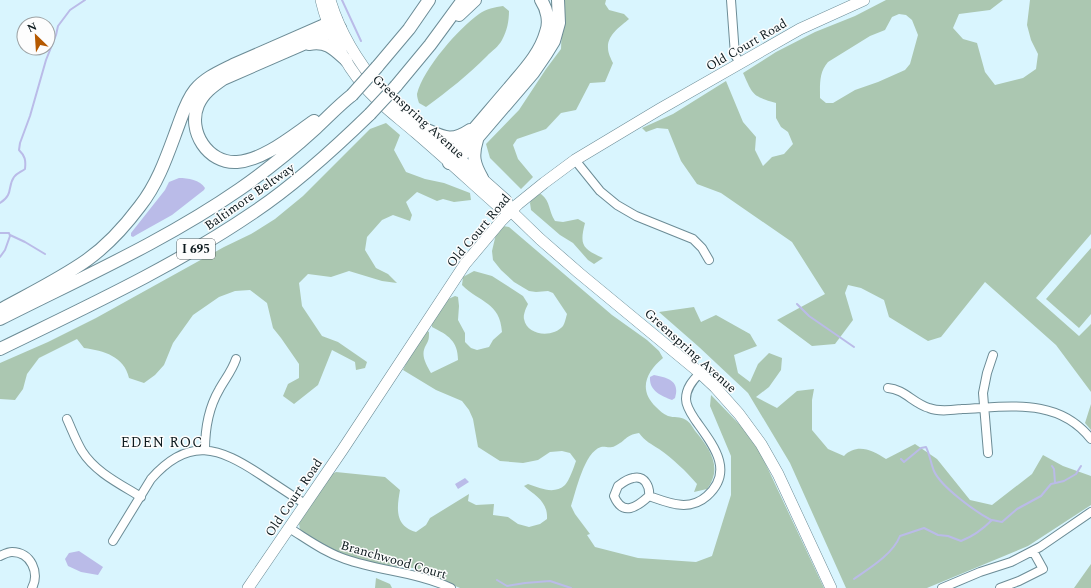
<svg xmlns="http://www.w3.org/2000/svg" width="1091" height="588" font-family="Spectral,serif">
<rect width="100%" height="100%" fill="#d9f5fe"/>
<!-- green -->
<path fill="#abc7b1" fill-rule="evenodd" d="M 563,0 L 606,0 L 605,4 L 609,10 L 624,14 L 629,19 C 621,26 607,35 608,48 C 608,53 611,59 613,63 L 605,82 L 590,83 L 576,110 L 561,113 L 546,129 L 517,139 L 513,145 L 518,159 L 533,177 L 521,189 L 490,158 L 486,144 L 519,110 L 546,69 L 561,49 Z
M 886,0 L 1003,0 L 990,10 L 959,14 L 953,28 L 963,39 L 977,43 L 985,72 L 995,85 L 1023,78 L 1036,69 L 1038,54 L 1031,40 L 1027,25 L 1030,0 L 1091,0 L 1091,234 L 1036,298 L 1079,336 L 1091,324 L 1091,392 L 1056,345 L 985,282 L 941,337 L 928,341 L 889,317 L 884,300 L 861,288 L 848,285 L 845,293 L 853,320 L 835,344 L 812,346 L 777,320 L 825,294 L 792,242 L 721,193 L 697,184 L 681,161 L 668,129 L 657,128 L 646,132 L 642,128 L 673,114 L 726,81 L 743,122 L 756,137 L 755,150 L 763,166 L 772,157 L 784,154 L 793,144 L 788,132 L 781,127 L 776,118 L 776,103 C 752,96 753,95 743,73 L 776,52 L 815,32 L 855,16 ZM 899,14 L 906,15 L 912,20 L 918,35 L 910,64 L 905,70 L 878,82 L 855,90 L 833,103 L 826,103 L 820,98 C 820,84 819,72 828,62 L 870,36 L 885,30 L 892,17 Z
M 503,6 L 509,11 C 509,21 507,31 502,40 C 499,46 492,51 487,56 C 468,75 448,91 426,107 L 419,103 C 418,100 417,97 417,94 C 423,69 459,28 479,14 C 486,9 495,7 503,6 Z
M 386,123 L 400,135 L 394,150 L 406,172 L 425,179 L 444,183 L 470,193 L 471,200 L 454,202 L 443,199 L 437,201 L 417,192 L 406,202 L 412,215 L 410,221 L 393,215 L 382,220 L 367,237 L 365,250 L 376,268 L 388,274 L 397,283 L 382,281 L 349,271 L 331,277 L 308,274 L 299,283 L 302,306 L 322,336 L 338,342 L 367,362 L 365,368 L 356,370 L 355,362 L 332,350 L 318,385 L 294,404 L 283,396 L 288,384 L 299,378 L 299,364 L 281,338 L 273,328 L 267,303 L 250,290 L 235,291 L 219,297 L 193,315 L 173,343 L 164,365 L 155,375 L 144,383 L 129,378 C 124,356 104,351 84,348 L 77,339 L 39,358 L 27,374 L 23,389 L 15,400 L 0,399 L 0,363 L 48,342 L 96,318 L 224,247 L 251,234 L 275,219 L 303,196 L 370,129 Z
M 541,194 C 551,202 548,210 555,221 L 563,222 L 578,219 L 585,223 C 579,246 583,249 603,258 L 594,264 L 588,260 L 573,243 L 560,235 L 531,210 L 530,203 L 533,195 Z
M 503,226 L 509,227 L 612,315 L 647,340 L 659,351 L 663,358 C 646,372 638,390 656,407 C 660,411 663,414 668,416 C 674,418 680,416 686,420 C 690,422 693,428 696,432 C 710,449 723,468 707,489 L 694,492 L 697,484 C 686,471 673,459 659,449 C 651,444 645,441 639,433 C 625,435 626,441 615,446 C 609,449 606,446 601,447 C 584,452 576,492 571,506 L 575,514 L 590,534 L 587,535 L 595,547 L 638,558 L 696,562 L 712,556 L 731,495 L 731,456 L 710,406 L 711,395 L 742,427 L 760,452 L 824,588 L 460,588 L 413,568 L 372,564 L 346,556 L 316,542 L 300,531 L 299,523 L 328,476 L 336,472 L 385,477 L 400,490 C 397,507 394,526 416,532 L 426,525 L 430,518 L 469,494 L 468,501 L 476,505 L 494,504 L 493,515 L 508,517 L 518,524 L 529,527 L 540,524 L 547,519 C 548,502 536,496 524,486 L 528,484 C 540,488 554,495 565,485 C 569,481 574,467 576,461 L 570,453 L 562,451 L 550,452 L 538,460 L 523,463 L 500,461 L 478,447 L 473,419 L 469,410 L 462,401 L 436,390 L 403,370 L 419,337 L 425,330 L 429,332 C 429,338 429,340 426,345 C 420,355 426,364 431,373 L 458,360 C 458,341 448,335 432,327 L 432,320 L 446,300 L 455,296 L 458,297 L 459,306 L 458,320 L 465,333 L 465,342 L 471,348 L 477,350 L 489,347 L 493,340 L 502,332 C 500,302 480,303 462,285 L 463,277 L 474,271 L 492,276 L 523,296 L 528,304 C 526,308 523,315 524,319 C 527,336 553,338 563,326 C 565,323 566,317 567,314 L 553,293 L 548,291 L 536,292 L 529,291 L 514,282 L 501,270 L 493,260 L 492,251 L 496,234 Z
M 1091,248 L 1091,314 L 1079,328 L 1046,299 Z
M 694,307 L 701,322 L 716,315 L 750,334 L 757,346 L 734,355 L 738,373 L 750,382 L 758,364 L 769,353 L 782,358 L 781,370 L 769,387 L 756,397 L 777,408 L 797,391 L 814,389 L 812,400 L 812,430 L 828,449 L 844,456 C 857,443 872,450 886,459 L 915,444 L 937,459 L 970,500 L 992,505 L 1032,474 L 1043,455 L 1063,466 L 1091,476 L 1091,505 L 1028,546 L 927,588 L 846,588 L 790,463 L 748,393 L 699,347 L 659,312 Z
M 1091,404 L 1091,430 L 1085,423 Z
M 1091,564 L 1091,588 L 1074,588 Z
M 376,578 L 390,584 L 392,588 L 375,588 Z"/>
<!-- water -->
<path fill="#babbe8" d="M 179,178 C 188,178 200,180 205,188 L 204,190 L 172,215 L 138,234 L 133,237 L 131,236 L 131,233 L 165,190 L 169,182 Z
M 654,375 C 669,378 680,381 675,398 L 672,400 C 661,396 649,391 650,377 Z
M 465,478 L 469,482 L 458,489 L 455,484 Z
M 79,551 L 103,567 L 98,575 L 81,572 L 68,566 L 65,559 L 69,553 Z"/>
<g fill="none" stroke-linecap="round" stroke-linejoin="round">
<!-- stream -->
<path stroke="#babbe8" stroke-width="2" d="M 342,0 L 361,41
M 0,203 C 14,194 7,187 14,177 C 17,173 21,172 25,169 C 26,160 25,156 19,150 L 20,143 L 30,116 L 46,60 L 56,35 L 58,26 L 70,10 L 85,0
M 0,233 L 9,233 L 10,236 L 5,250 L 0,257
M 10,235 L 25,242 L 45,254
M 797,304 L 809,316 L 854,347
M 901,459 L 904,462 L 921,448 L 926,447 C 930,455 931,464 934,471 C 941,487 976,512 991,520
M 1052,466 L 1054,469 L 1055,483
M 854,579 C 870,568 893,554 900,536 L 924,528 L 938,535 L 948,536 L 961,541 C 974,536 982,530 992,520 L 1002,522 L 1017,509 L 1041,496 L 1051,484 L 1064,481 L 1076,474 L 1081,466
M 497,580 L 507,586 L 525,583 L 550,581 L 571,588"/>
<defs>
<path id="minor" d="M 731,0 L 735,55 L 740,63
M 575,160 L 600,191 L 617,205 L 636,216 L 693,239 L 702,248 L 709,260
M 888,388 C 904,389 914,404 929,408 C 939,412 952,410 962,409 C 1009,407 1058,397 1091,439
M 67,419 C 72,430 76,441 82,451 C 95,472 120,484 141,497
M 205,450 C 205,428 208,409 219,390 C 225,379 232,371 236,359
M 988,453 L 983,393 L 987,373 L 993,355
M 649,496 C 637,507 623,517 614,496 L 618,486 C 622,483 627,479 633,478 C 645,475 650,487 649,496 C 669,503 689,512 707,496 C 735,471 713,445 696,421 C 692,415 686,407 686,399 C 686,388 693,380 700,373
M 289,528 C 307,539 324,552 345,559 C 379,571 417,572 451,588
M 113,541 L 151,479 C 189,436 219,447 261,475 C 276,485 290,494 305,504
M 0,556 C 4,554 8,552 12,552 C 31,552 40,573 32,588
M 942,588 L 980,572 L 1011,562 L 1040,547 L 1091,512
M 1000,588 L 1019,581 L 1043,569 L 1033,551"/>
<path id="major" d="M 321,0 C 328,30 344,63 364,86 C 379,104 399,118 416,133 C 444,157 471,182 498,206 L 511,211
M 330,0 C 340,33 357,61 380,88 L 506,200 L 511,211 L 540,239 L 579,273 L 700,373 L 715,387 L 739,414 L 761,444 L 778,474 L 831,588
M 248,588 L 343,449 L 465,264 L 502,220 L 518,204 L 544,183 L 575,160 L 660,109 L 800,29 L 864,0"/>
<path id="highway" d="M 459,15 L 475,0
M 309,44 C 327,41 333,48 346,60
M 377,67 L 409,29 L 429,0
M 396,86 L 430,45 L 463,0
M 314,121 C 292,136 264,160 237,162 C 208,164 187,131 198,105 C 203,93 213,86 223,79 L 340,28
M 427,130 C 445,138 452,142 470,130
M 477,140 C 472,156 474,164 482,178
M 451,158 L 453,153 C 472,132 490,110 509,88 C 523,71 540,54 546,32 C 550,22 547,9 541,0
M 449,163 L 459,158 L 467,150 L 533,73 L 546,54 L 554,41 L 559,23 L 558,0
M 0,310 C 29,294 60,279 87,260 C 108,245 125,226 140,206 C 158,183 167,156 177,129 C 182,116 186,101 195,90 C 205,78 219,72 233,65 L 336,20
M 0,319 C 81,278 165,241 240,189 C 267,170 292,150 316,128 C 328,117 339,105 352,95
M 0,349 C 86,307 175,266 254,212 C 296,184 334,149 370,114"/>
</defs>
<!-- minor casing -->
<use href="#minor" stroke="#6c8c96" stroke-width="10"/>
<!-- major casing -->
<use href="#major" stroke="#6c8c96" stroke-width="12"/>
<!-- highway casing -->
<use href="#highway" stroke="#6c8c96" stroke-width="14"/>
<!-- minor -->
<use href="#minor" stroke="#fff" stroke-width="8"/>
<!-- major -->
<use href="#major" stroke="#fff" stroke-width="11"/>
<!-- highway -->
<use href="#highway" stroke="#fff" stroke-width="12"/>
<defs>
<path id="highway-bridge" d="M 352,95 L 377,67
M 370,114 L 396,86"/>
</defs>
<!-- highway-bridge casing -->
<use href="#highway-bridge" stroke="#6c8c96" stroke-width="14" stroke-linecap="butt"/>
<!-- highway-bridge -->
<use href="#highway-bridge" stroke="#fff" stroke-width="12"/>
</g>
<g text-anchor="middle" stroke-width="3" stroke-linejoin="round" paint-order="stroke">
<!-- shield labels -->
<rect fill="#fdfdfd" stroke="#555e61" stroke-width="1" x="177" y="239" width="38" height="20" rx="3"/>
<g font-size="12" font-weight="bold" fill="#0d1a1e">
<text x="196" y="253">I 695</text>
</g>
<!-- street labels -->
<g font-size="13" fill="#0d1a1e" stroke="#fdfdfd">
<text transform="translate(746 44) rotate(-30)" y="5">Old Court Road</text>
<text transform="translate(419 116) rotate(42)" y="5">Greenspring Avenue</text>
<text transform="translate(249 196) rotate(-35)" y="5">Baltimore Beltway</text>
<text transform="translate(478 230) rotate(-50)" y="5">Old Court Road</text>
<text transform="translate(691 350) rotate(42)" y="5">Greenspring Avenue</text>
<text transform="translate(293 497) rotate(-56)" y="5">Old Court Road</text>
<text transform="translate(394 559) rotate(16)" y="5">Branchwood Court</text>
</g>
<!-- neighbourhood labels -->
<g font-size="14" letter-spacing="1" fill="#0d1a1e" stroke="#fdfdfd">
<text x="162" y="447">EDEN ROC</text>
</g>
</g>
<!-- north arrow -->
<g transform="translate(36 36) rotate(335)"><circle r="19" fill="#fdfdfd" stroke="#9da2a4"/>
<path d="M0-3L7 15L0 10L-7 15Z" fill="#b55900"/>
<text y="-6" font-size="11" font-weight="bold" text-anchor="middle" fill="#0d1a1e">N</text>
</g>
</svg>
